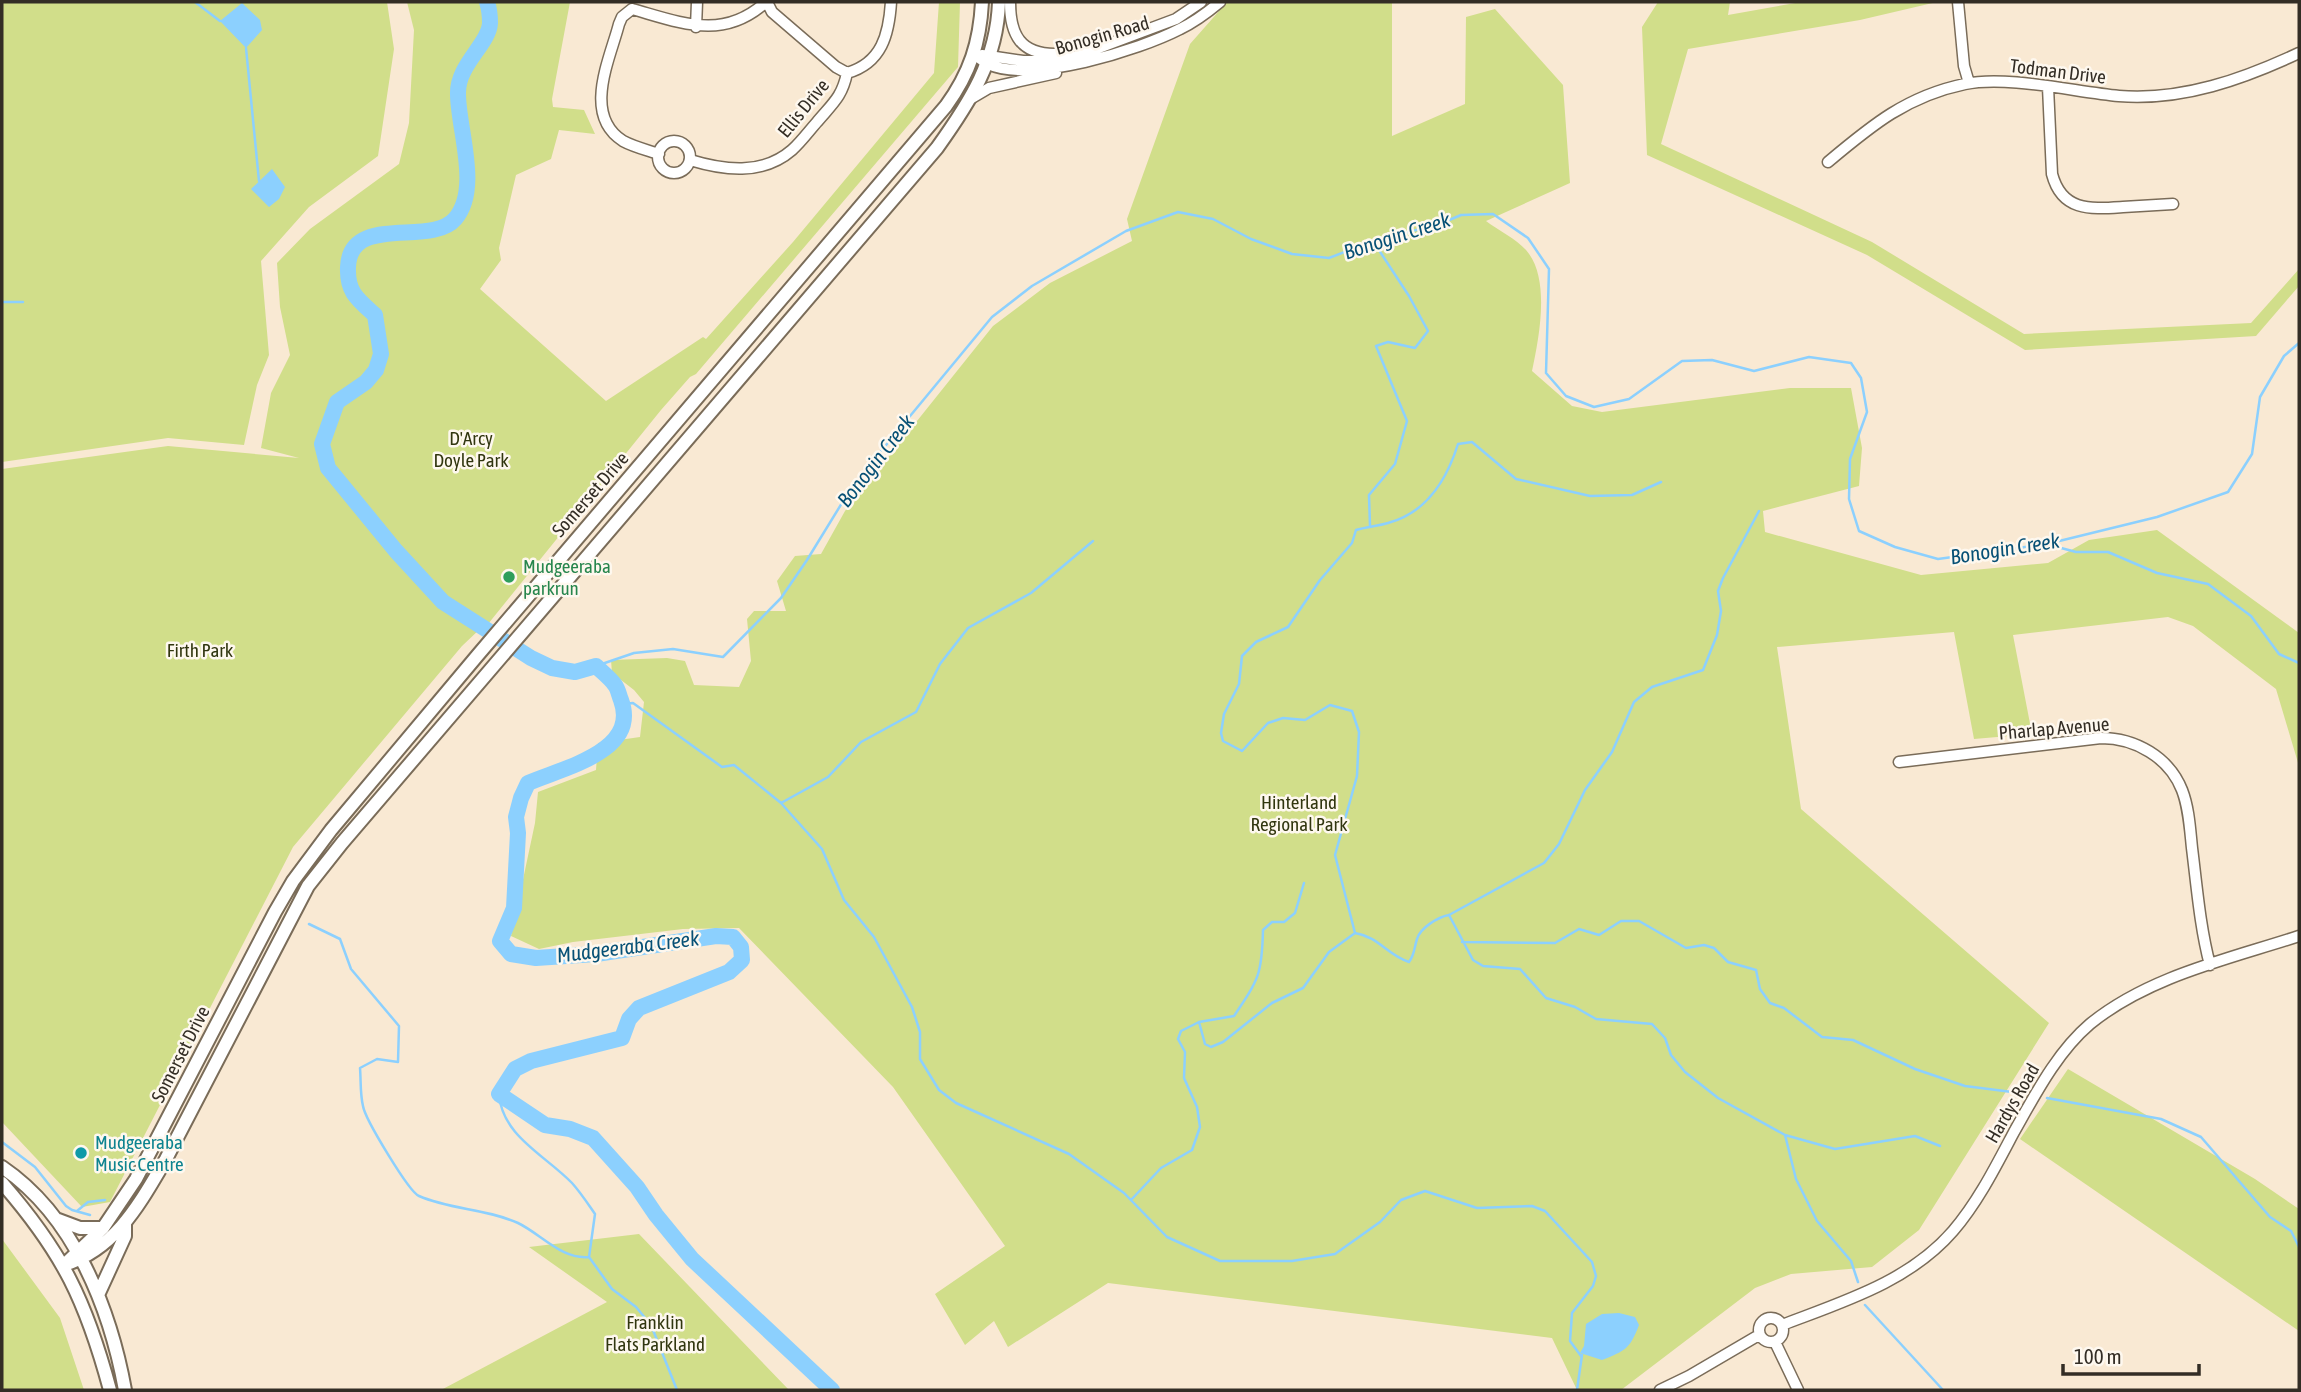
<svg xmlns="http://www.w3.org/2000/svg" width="2301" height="1392" font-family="'Asap Condensed',sans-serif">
<rect width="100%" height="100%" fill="#f9e9d3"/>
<!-- green -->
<path fill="#d1de8a" d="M 2,2 L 387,2 L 394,49 L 378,156 L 309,207 L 261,261 L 269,355 L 257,385 L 244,445 L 168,438 L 2,462 Z
M 407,2 L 570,2 L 552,99 L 553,107 L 584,110 L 595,134 L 559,130 L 551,159 L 516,175 L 499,248 L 501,260 L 480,289 L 606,401 L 703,337 L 706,339 L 793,242 L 934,73 L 939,2 L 960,2 L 958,67 L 696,374 L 690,377 L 661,410 L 484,629 L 481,628 L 462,646 L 293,847 L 110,1202 L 82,1207 L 2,1122 L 2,469 L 168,446 L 299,458 L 261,448 L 271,393 L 290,355 L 280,307 L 277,263 L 310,229 L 399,164 L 409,123 L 414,30 Z
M 1227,2 L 1392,2 L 1392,136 L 1465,104 L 1466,17 L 1495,9 L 1563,85 L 1570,183 L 1486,221 C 1498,230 1516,239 1526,250 C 1551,278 1539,338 1532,371 L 1572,406 L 1602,412 L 1790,388 L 1851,388 L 1862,448 L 1859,486 L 1763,511 L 1765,532 L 1921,575 L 2048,563 L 2089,540 L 2157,530 L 2299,633 L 2299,766 L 2276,689 L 2193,626 L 2168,617 L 2013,635 L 2032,734 L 1974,739 L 1954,632 L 1777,647 L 1801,809 L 2049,1023 L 1919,1230 L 1872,1267 L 1791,1274 L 1755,1288 L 1621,1390 L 1577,1390 L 1552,1338 L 1108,1283 L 1008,1347 L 994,1321 L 965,1345 L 935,1294 L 1005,1246 L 893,1087 L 739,928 L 683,929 L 573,942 L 539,949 L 511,936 L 535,823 L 538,792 L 596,770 L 598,743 L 640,737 L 644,702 L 634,690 L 612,673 L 611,660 L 667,658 L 685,661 L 694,685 L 739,687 L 751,661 L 747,619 L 754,611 L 786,611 L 777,581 L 795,556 L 821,554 L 845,511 L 993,326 L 1050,283 L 1132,241 L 1127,219 L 1190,44 Z
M 1658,2 L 1730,2 L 1728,15 L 1801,2 L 1937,2 L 1860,20 L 1688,49 L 1661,144 L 1872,242 L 2024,334 L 2251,323 L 2299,269 L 2299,286 L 2256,336 L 2025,350 L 1867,255 L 1647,155 L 1642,27 Z
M 2068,1069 L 2255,1179 L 2299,1209 L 2299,1331 L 2020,1139 Z
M 639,1234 L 789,1390 L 441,1390 L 607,1302 L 529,1247 Z
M 2,1239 L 60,1318 L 84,1390 L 2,1390 Z"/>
<!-- water -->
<path fill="#8cd0fe" d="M 242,3 L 260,20 L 262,30 L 246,48 L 220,21 Z
M 272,169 L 285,187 L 279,199 L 269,207 L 251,189 Z
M 1619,1313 L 1635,1317 L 1639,1325 C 1630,1349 1625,1351 1602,1360 L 1580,1353 L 1584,1346 L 1586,1324 L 1602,1314 Z"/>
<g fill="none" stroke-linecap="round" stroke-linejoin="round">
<!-- stream -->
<path stroke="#8cd0fe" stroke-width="2.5" d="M 195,2 L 220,21
M 246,48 L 259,181
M 2,302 L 23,302
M 1370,526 L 1369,495 L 1395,464 L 1407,421 L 1376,346 L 1388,342 L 1415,348 L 1428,331 L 1409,296 L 1373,241
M 2050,545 L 2076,552 L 2108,552 L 2157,573 L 2208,584 L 2251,616 L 2279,654 L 2299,663
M 596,666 L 634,653 L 673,649 L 723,657 L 781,598 L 807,560 L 853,485 L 992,317 L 1032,286 L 1126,231 L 1178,212 L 1213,219 L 1251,239 L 1292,254 L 1329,258 L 1373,241 L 1440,224 L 1461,215 L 1493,214 L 1528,238 L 1549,269 L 1546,373 L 1566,396 L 1594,407 L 1629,399 L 1682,361 L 1712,360 L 1754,371 L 1809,357 L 1851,363 L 1861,378 L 1867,412 L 1850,459 L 1849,499 L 1859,531 L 1895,547 L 1938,559 L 2047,544 L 2157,517 L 2228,492 L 2252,454 L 2260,397 L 2284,356 L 2299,343
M 622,704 L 633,703 L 722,767 L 734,765 L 781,803 L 822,849 L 844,900 L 874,937 L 912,1007 L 920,1032 L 920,1059 L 939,1090 L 956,1103 L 1069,1154 L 1124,1193 L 1167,1237 L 1220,1261 L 1292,1261 L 1335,1254 L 1380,1222 L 1401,1200 L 1425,1191 L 1477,1208 L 1532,1206 L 1545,1211 L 1592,1262 L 1596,1276 L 1593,1286 L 1572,1313 L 1570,1341 L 1581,1356
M 781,803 L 828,777 L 861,742 L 916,712 L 940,664 L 968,628 L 1031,593 L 1093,541
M 1449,915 L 1473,960 L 1483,966 L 1520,969 L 1546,998 L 1575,1007 L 1596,1019 L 1652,1024 L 1665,1038 L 1671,1055 L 1685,1072 L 1718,1098 L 1785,1135 L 1835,1149 L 1915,1136 L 1940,1146
M 309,924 L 340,939 L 351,969 L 399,1026 L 398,1062 L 377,1059 L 360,1068 C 361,1080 360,1094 363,1106 C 365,1119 409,1192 419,1196 C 451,1210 484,1208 518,1223 C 541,1234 562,1260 589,1257
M 1355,933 L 1335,855 L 1357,776 L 1359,732 L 1352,711 L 1330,705 L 1305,720 L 1283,718 L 1268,723 L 1242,751 L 1223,741 L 1221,733 L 1224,714 L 1239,684 L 1242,656 L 1256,642 L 1288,627 L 1320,580 L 1352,543 L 1356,530 C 1366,527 1378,526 1388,523 C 1426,513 1447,479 1458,444 L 1472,442 L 1516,479 L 1590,496 L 1632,495 L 1661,482
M 1462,942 L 1555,943 L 1579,929 L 1599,935 L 1621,921 L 1639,921 L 1686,948 L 1704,945 L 1714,948 L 1728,962 L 1756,970 L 1760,989 L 1770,1003 L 1784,1008 L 1822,1037 L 1853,1040 L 1915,1069 L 1965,1086 L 2020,1093
M 1199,1022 L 1205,1044 L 1211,1047 L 1223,1042 L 1272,1003 L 1303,988 L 1329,952 L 1355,933 C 1379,937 1387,955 1409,962 C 1415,954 1414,948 1417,939 C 1420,928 1438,917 1449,915 L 1544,863 L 1559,844 L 1585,790 L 1612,752 L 1634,702 L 1652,687 L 1703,670 L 1717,635 L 1721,611 L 1718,591 L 1723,578 L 1759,511
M 499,1094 C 502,1136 545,1155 572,1183 C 581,1193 588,1204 595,1214 L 589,1257 L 612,1289 L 636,1307 L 651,1325 L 677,1390
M 2047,1098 L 2161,1119 L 2201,1137 L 2270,1217 L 2291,1231 L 2299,1247
M 1785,1135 L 1796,1179 L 1817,1221 L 1851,1261 L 1858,1282
M 2,1142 L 35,1167 L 66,1206 L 72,1210 L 90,1215
M 1131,1200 L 1161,1168 L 1192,1150 L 1200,1127 L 1197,1107 L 1184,1078 L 1185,1052 L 1178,1039 L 1181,1031 L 1199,1022 L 1234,1016 C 1259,979 1262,974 1263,930 L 1272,922 L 1284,922 L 1295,913 L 1304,883
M 77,1211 L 88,1202 L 105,1200
M 1865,1305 L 1943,1390
M 1577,1390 L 1582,1355"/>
<!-- river -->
<path stroke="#8cd0fe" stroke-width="16" d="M 487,2 C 489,8 490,16 490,23 C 489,44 457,65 458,94 C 458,129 481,189 455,219 C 431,247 350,213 348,267 C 347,292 357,299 375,315 L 381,354 L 376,370 L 366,382 L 337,402 L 322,444 L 328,468 L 396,551 L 443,602 L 531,658 L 552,668 L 575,672 L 596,666 C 602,672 610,678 615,685 C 618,689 619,695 621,700 C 640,752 562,768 528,783 L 521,798 L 516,817 L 518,833 L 514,908 L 500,941 L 511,954 L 536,958 L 596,954 L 716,936 L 733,937 L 741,947 L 742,960 L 729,972 L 639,1008 L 629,1019 L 622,1038 L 531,1061 L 515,1069 L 499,1094 L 545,1125 L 570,1129 L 593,1138 L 637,1187 L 656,1215 L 692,1259 L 832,1390"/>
<defs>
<path id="minor" d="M 767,2 L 772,12 L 836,67 L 847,73
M 1010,2 C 1010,34 1020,55 1057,54
M 1958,2 L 1964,66 L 1969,83
M 632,9 L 622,17 L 619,24 C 610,59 582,115 623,141 C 634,147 647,150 659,154
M 632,9 C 682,23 723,41 766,2
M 696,27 L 697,2
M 975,55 C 979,58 983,61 988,64 C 1032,84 1139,50 1180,29 C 1195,22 1208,12 1220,2
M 982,55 L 1023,61 L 1050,61 L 1077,56 L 1176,19 L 1201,2
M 847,73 C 882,63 889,34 891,2
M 2048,87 L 2052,174 C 2062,212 2091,209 2123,207 C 2140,206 2157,205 2173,204
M 972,98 L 989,88 L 1056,73
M658 157a16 16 0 1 1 32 0a16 16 0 1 1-32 0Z
M 690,160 C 723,170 762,176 792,150 C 801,142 809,131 817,122 C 833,103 842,97 847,73
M 1828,162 C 1872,125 1907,96 1965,84 C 2007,75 2075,92 2119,96 C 2183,101 2243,79 2299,53
M 1899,762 L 2101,738 C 2135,738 2169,757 2182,790 C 2189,808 2190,829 2192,848 C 2197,888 2200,927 2210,965
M1759 1330a12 12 0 1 1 24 0a12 12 0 1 1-24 0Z
M 1782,1325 C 1842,1302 1909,1282 1953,1231 C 1978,1202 1996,1166 2014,1132 C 2035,1095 2057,1052 2090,1024 C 2149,976 2229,959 2299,936
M 1775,1342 L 1798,1390
M 1660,1390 L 1689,1376 L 1759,1335"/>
<path id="major" d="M 2,1167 C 74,1216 110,1308 125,1390
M 2,1183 C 63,1253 86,1301 110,1390
M 56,1219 L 80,1228 L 103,1228
M 65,1264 L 103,1228 L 136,1179 L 275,912 L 293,881 L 331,830 L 477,656 L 946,106 C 970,73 980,42 982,2
M 64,1265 C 116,1249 140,1203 166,1159 L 308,886 L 342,843 L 937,148 C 970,102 997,60 999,2
M 98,1295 L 125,1236 L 125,1224"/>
</defs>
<!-- minor casing -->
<use href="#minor" stroke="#7a6c59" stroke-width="13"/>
<!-- major casing -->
<use href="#major" stroke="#7a6c59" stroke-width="16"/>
<!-- minor -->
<use href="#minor" stroke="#fff" stroke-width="10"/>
<!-- major -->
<use href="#major" stroke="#fff" stroke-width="12"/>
</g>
<!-- markers -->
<circle fill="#2e9e5b" stroke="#fef8ef" stroke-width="2.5" cx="509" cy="577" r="7"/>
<circle fill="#0f9aa8" stroke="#fef8ef" stroke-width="2.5" cx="81" cy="1153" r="7"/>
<g text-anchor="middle" stroke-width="5" stroke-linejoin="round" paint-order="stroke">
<!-- street labels -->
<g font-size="19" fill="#332d25" stroke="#fef8ef">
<text transform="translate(1102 35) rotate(-16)" y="7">Bonogin Road</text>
<text transform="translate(2058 71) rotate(7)" y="7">Todman Drive</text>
<text transform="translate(803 108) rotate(-51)" y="7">Ellis Drive</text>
<text transform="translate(590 494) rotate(-49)" y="7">Somerset Drive</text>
<text transform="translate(2054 728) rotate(-5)" y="7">Pharlap Avenue</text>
<text transform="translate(180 1054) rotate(-63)" y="7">Somerset Drive</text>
<text transform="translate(2012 1103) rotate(-60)" y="7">Hardys Road</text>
</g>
<!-- park labels -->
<g font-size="19" fill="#31360f" stroke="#fef8ef">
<text x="471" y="445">D'Arcy<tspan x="471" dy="22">Doyle Park</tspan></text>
<text x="200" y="657">Firth Park</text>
<text x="1299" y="809">Hinterland<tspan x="1299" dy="22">Regional Park</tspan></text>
<text x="655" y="1329">Franklin<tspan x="655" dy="22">Flats Parkland</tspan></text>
</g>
<!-- leisure labels -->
<g font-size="19" fill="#27864d" stroke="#fef8ef" text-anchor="start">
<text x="523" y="573">Mudgeeraba<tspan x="523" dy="22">parkrun</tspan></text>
</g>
<!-- culture labels -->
<g font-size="19" fill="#0d838f" stroke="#fef8ef" text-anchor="start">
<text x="95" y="1149">Mudgeeraba<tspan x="95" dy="22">Music Centre</tspan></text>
</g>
<!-- water labels -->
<g font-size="21" font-style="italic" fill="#075075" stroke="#fef8ef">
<text transform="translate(1397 236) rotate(-18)" y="7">Bonogin Creek</text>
<text transform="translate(876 461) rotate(-52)" y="7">Bonogin Creek</text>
<text transform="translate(2005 549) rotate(-9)" y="7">Bonogin Creek</text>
<text transform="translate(628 947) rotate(-7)" y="7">Mudgeeraba Creek</text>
</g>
</g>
<!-- border -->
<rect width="2301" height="1392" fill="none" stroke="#332d25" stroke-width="7"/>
<!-- scale -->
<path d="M2063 1364v10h136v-10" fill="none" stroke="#332d25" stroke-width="3.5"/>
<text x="2074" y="1364" font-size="21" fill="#332d25" stroke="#fef8ef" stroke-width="5" paint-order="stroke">100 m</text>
</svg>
